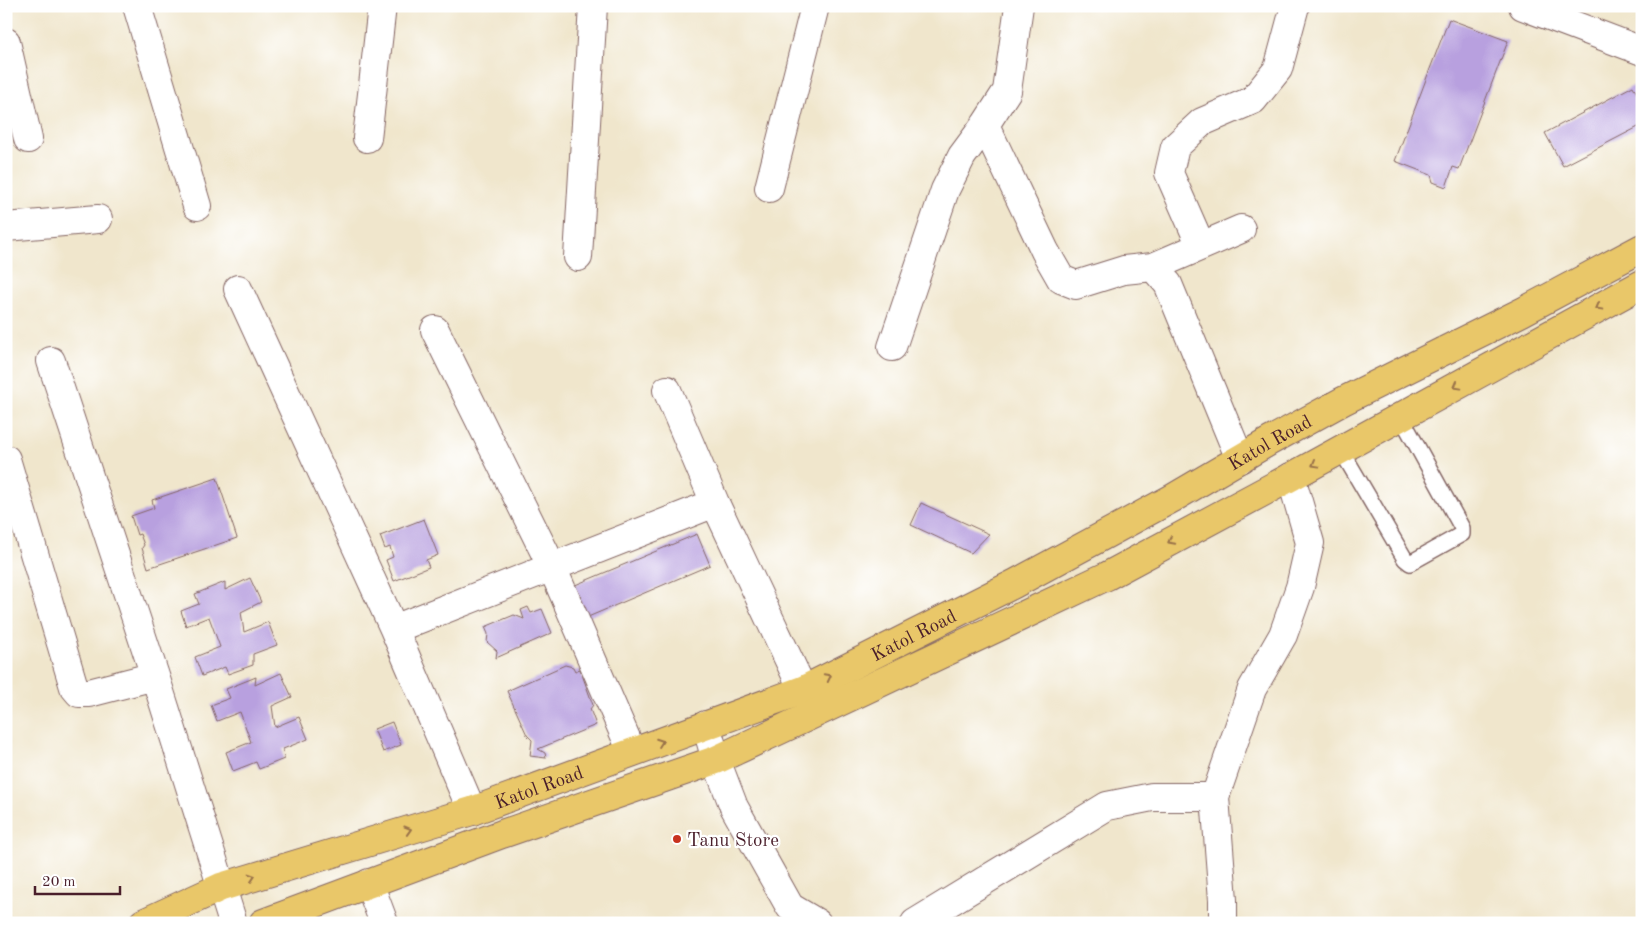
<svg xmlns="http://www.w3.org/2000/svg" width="1648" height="929" font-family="'Old Standard TT',serif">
<rect width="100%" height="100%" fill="#fff"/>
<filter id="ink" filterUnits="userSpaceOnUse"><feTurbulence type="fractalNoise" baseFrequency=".02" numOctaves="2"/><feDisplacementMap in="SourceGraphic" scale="10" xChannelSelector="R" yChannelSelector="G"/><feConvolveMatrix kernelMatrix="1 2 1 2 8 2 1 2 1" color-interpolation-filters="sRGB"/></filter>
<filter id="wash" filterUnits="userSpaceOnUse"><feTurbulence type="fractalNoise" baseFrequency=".0096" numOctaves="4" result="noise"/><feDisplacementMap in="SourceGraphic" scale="20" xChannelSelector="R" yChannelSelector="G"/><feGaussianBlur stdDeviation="1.12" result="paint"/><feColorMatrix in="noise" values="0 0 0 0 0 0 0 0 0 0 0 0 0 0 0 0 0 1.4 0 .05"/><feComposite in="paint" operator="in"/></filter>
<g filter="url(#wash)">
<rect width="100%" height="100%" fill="#f0e6cc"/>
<g id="blocks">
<!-- building -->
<path fill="#b8a0df" d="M 1449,19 L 1508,41 L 1459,169 L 1453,167 L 1446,187 L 1433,182 L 1431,175 L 1395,161 Z
M 1633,86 L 1642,103 L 1642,125 L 1563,166 L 1545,133 Z
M 217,478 L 237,538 L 148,568 L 142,548 L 144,545 L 140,534 L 137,535 L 131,516 L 154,508 L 152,500 Z
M 921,503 L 989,534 L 971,553 L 911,525 Z
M 424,519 L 438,555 L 426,560 L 429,567 L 394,581 L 386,560 L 393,557 L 390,547 L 385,549 L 380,536 Z
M 697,534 L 710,565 L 581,620 L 568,588 Z
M 250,578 L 261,602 L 241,612 L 244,632 L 268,622 L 277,645 L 253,654 L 253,665 L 228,674 L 225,667 L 202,676 L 195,657 L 220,647 L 209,617 L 186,626 L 181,611 L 199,604 L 195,594 L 225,582 L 225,590 Z
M 528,607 L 531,613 L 542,609 L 552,633 L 496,658 L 497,651 L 487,642 L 488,634 L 485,627 L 514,615 L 524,619 L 521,610 Z
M 565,665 L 573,667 L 575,671 L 580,669 L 593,705 L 590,709 L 596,725 L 538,749 L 545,753 L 546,758 L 530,756 L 532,740 L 527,735 L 507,691 Z
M 281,673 L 292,697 L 272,706 L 275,727 L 299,717 L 308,739 L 283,749 L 284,759 L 259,769 L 256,762 L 233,771 L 226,752 L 251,742 L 240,712 L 217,721 L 211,705 L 230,698 L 226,689 L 256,677 L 255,685 Z
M 392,722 L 401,745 L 383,752 L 374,729 Z"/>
</g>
</g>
<g filter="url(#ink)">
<use href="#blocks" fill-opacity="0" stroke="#846563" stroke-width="1"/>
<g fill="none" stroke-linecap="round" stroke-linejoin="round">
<defs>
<path id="service" d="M 1341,450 L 1405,559 L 1410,563 L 1462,534 L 1462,528 L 1401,417"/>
<path id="minor" d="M 137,6 L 197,206
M 6,42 L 28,139
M 985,125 L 1045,251 L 1061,279 L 1076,285 L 1124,270 L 1153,267 L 1168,284 L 1240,459
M 367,138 L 382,6
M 769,188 L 815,6
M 6,227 L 98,219
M 1201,246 L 1169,173 L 1175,147 L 1202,122 L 1253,100 L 1278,69 L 1295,6
M 578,257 L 593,6
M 1153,267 L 1241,229
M 238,289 L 394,629 L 472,811
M 435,330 L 552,567 L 632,752
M 892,347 L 945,190 L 962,156 L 985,125 L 1007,91 L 1019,6
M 51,361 L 155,676 L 233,923
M 6,459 L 74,687 L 79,693 L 89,693 L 155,676
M 715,503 L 803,690
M 394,629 L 715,503 L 667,390
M 369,883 L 384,923
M 915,923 L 1107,806 L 1152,797 L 1215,797
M 1223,923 L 1223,900 L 1215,797 L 1252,689 L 1283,635 L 1300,587 L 1310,543 L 1291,477"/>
<path id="tertiary" d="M 1523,6 L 1642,51
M 706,725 L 716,760 L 734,807 L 790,907 L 817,923"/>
<g id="primary">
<path id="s1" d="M 143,923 L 221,887 L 472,811 L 803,690 L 1014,584 L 1173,498 L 1270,441 L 1343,401 L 1522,312 L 1642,248"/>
<path d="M 263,923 L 502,834 L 716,760 L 1107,576 L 1291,477 L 1642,284"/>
</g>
</defs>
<!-- service casing -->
<use href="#service" stroke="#846563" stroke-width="18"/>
<!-- minor casing -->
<use href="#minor" stroke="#846563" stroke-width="30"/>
<!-- tertiary casing -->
<use href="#tertiary" stroke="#846563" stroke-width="30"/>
<!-- primary casing -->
<use href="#primary" stroke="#846563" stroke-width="30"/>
<!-- service -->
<use href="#service" stroke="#fff" stroke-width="15"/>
<!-- minor -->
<use href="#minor" stroke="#fff" stroke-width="28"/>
<!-- tertiary -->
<use href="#tertiary" stroke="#fff" stroke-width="28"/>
<!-- primary -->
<use href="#primary" stroke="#e9c769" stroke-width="28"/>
</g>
<!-- one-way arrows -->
<defs><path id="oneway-chevron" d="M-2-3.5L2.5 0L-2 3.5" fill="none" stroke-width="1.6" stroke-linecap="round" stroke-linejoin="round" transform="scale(1.25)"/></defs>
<g stroke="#9a734a">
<use href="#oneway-chevron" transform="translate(1599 307) rotate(151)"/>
<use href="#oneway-chevron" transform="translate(1457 386) rotate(151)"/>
<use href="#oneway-chevron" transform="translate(1315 464) rotate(151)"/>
<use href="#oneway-chevron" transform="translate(1171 541) rotate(152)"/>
<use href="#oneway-chevron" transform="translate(828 677) rotate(-27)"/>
<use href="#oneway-chevron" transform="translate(660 742) rotate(-20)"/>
<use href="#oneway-chevron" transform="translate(408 830) rotate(-17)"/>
<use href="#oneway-chevron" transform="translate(252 877) rotate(-18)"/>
</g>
</g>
<!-- markers -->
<circle fill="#c8321e" stroke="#fff" stroke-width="2" cx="677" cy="839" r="5"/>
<g text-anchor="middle" stroke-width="4.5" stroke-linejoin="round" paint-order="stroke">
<!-- street labels -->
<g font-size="19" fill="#4a1f2b" stroke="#fff">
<text dy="7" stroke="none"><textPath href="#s1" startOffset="1229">Katol Road</textPath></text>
<text dy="7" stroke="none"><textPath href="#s1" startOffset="824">Katol Road</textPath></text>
<text dy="7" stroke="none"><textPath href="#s1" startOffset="419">Katol Road</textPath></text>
</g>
<!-- poi labels -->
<g font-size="19" fill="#4a1f2b" stroke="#fff" text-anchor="start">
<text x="687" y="846">Tanu Store</text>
</g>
</g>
<!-- margin -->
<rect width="1648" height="929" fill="none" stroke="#fff" stroke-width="25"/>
<!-- scale -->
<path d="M35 886v8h85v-8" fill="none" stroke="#4a1f2b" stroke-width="2.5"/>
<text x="42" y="886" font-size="15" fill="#4a1f2b" stroke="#ffffff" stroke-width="4" paint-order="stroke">20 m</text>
</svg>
